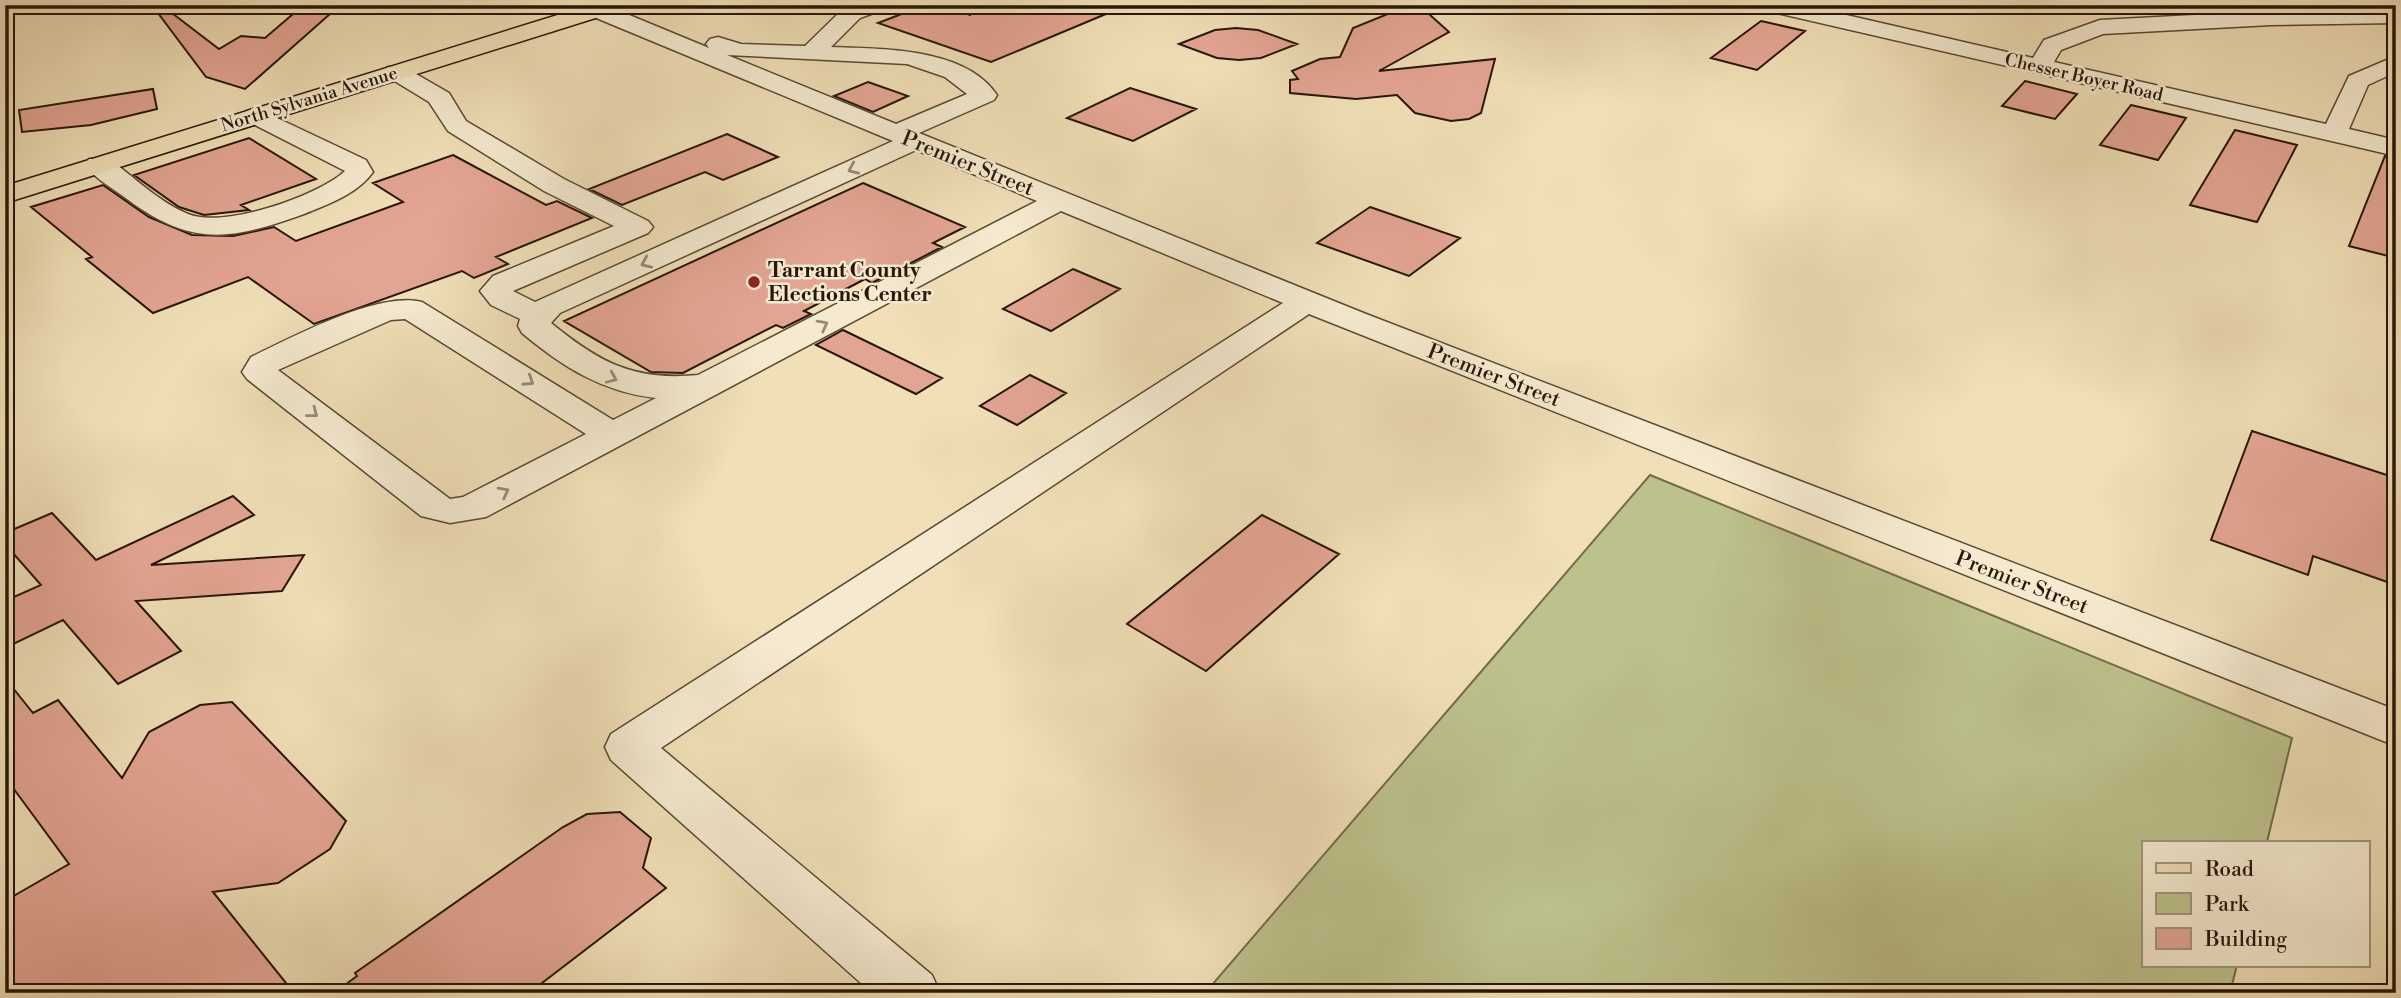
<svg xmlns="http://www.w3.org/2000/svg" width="2401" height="998" font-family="'Libre Bodoni',serif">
<rect width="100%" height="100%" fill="#f0dfb7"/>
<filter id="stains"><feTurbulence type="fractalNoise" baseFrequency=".00286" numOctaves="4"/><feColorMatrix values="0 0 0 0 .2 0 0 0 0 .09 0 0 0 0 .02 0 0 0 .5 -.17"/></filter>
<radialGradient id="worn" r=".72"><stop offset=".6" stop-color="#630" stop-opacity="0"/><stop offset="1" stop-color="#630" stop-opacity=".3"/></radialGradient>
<!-- green -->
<path fill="#bdc18c" stroke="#726c4a" stroke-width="2" d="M 1650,475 L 2292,738 L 2267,842 L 2144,842 L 2144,965 L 2237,965 L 2230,993 L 1205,993 Z"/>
<!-- building -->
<path fill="#e3a593" stroke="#271609" stroke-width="2" d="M 925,5 L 938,5 L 970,15 L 970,5 L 1125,6 L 991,62 L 878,23 Z
M 1410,5 L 1419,5 L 1449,32 L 1379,71 L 1495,59 L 1481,113 L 1469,119 L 1451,121 L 1415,113 L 1397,95 L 1356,99 L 1290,93 L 1290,80 L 1298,79 L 1292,71 L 1320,59 L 1340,57 L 1353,28 Z
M 339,6 L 245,89 L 206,77 L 158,13 L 164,7 L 219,49 L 241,36 L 265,38 L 300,8 Z
M 1761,21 L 1805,31 L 1757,70 L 1711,58 Z
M 1236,28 L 1258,30 L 1297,44 L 1261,58 L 1239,60 L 1217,58 L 1179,44 L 1215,30 Z
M 2025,81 L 2077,94 L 2055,119 L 2002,106 Z
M 868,82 L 908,96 L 873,112 L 834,96 Z
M 1130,88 L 1196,109 L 1133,141 L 1067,118 Z
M 153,89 L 157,109 L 91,125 L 22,132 L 19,110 Z
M 2131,105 L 2186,118 L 2158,160 L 2100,145 Z
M 2235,130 L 2297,145 L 2257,222 L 2190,205 Z
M 727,134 L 778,157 L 723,180 L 705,172 L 622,205 L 589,189 Z
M 249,138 L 316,179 L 241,205 L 249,210 L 204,215 L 179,207 L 134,175 Z
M 453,155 L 546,205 L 557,201 L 592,218 L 496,257 L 508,264 L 474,278 L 462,271 L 314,324 L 248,277 L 153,313 L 86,259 L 92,257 L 31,207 L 103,185 L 149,217 L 192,235 L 233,236 L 274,227 L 296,241 L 403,202 L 373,183 Z
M 2385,156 L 2396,158 L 2396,258 L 2349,246 Z
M 863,183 L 965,227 L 933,243 L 942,247 L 872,283 L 865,279 L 804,311 L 811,314 L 783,328 L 776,325 L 683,373 L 651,372 L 564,321 Z
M 1370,207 L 1460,238 L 1409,276 L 1317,243 Z
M 1073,269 L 1120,289 L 1051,331 L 1003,309 Z
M 843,330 L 942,378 L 916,394 L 816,345 Z
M 1030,375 L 1066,393 L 1017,425 L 980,406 Z
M 2252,431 L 2396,478 L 2396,585 L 2313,556 L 2308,575 L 2211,540 Z
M 233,496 L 254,515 L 151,565 L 304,555 L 282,591 L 136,601 L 181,651 L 118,684 L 63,620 L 5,648 L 5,601 L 41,585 L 5,544 L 5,533 L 52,513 L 96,560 Z
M 1262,515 L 1339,554 L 1206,671 L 1127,624 Z
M 5,678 L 33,713 L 58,700 L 122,778 L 149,732 L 200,705 L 232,702 L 346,821 L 330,849 L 278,883 L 213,892 L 294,993 L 5,993 L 5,901 L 69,864 L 5,777 Z
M 620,812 L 651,838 L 643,868 L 666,888 L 529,993 L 334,993 L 357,976 L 355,973 L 563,827 L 587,814 Z"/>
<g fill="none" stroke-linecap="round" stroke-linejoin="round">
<defs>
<path id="minor" d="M 589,5 L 605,5 L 709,48 L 706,44 L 710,39 L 718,37 L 741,44 L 805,46 L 844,8 L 885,5 L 882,10 L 860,18 L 831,47 C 881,49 965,47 997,95 L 994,100 L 919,133 L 1366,314 L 2396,710 L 2396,746 L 1309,314 L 661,748 L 932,975 L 940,993 L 872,993 L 611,760 L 605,747 L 611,734 L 1283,303 L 1061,211 L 486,517 L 450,523 L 421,516 L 247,379 L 242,372 L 251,357 C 293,337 378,291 422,302 L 613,420 L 656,398 C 602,392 563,367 522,333 L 518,326 L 520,319 L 491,305 L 480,291 L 493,276 L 614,226 L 544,191 L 448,131 L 429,102 L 388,77 L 384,72 L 388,67 L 404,67 L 449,93 L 466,121 L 564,179 L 648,221 L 653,227 L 648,233 L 513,291 L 535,302 L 893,141 L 589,15 L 586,10 ZM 727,55 L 907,64 L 945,77 L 967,94 L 896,124 ZM 916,150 L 1037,201 L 698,375 C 634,381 600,363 551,323 L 560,313 ZM 405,319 L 586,434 L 463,497 L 450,499 L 278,370 L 391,320 Z
M 1762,5 L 1803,5 L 2033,58 L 2044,40 L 2100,20 L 2271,11 L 2396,9 L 2396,23 L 2271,25 L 2103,34 L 2061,50 L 2054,62 L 2326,124 L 2349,76 L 2396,56 L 2396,72 L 2368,85 L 2349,129 L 2396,140 L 2396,156 L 1773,12 Z
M 256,108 L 366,160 L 373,172 C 357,194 329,204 304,214 C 231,240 193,248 127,199 C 114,189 95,179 85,165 L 89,159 L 109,159 C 134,177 159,202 188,214 C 223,229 318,196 345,171 L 247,121 L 243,116 L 247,111 Z"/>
<path id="major" d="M 590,5 L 624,5 L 621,10 L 5,203 L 5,186 Z"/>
</defs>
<!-- minor casing -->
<use href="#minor" stroke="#594834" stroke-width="3"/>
<!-- major casing -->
<use href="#major" stroke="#271609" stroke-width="3"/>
<!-- minor -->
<use href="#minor" fill="#f5ead0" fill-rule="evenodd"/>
<!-- major -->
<use href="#major" fill="#f0dfb7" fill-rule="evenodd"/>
</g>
<!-- one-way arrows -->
<defs><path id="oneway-chevron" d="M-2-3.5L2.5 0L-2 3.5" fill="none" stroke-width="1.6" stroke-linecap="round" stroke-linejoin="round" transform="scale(1.75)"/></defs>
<g stroke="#988b76">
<use href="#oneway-chevron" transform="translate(853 169) rotate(156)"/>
<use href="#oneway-chevron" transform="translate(646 263) rotate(156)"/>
<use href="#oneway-chevron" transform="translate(823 325) rotate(-28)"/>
<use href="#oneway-chevron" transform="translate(612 378) rotate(23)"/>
<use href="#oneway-chevron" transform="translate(529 381) rotate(33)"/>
<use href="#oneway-chevron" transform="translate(313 413) rotate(38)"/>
<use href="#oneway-chevron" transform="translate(504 492) rotate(-28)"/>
</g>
<!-- markers -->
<circle fill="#8f2418" stroke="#f5ead0" stroke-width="2.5" cx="754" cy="282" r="7"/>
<g text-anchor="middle" stroke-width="5" stroke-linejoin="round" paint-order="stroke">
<!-- far-street labels -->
<g font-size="18" fill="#271609" stroke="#f5ead0">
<text transform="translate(2084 77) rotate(13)" y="6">Chesser Boyer Road</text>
<text transform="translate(309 99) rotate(-17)" y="6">North Sylvania Avenue</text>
</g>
<!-- street labels -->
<g font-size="21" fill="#271609" stroke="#f5ead0">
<text transform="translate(968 163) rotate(22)" y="7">Premier Street</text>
<text transform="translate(1494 375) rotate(21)" y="7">Premier Street</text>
<text transform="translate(2022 582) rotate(21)" y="7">Premier Street</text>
</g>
<!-- poi labels -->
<g font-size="21" font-weight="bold" fill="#271609" stroke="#f5ead0" text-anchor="start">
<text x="768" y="277">Tarrant County<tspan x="768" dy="24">Elections Center</tspan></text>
</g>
</g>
<!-- margin -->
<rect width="2401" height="998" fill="none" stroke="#f0dfb7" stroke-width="28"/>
<rect x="7" y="7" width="2387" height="984" fill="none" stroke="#271609" stroke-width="3.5"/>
<rect x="14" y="14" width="2373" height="970" fill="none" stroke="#271609" stroke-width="2"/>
<!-- legend -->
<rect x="2142" y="841" width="228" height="126" fill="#f5ead0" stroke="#a39580" stroke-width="2"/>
<rect x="2156" y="863" width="35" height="10" fill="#f0dfb7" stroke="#a39580" stroke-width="2"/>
<text x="2205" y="876" font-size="21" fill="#271609">Road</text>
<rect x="2156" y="893" width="35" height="21" fill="#bdc18c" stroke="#a39580" stroke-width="2"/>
<text x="2205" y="911" font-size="21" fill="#271609">Park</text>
<rect x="2156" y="928" width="35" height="21" fill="#e3a593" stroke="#a39580" stroke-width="2"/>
<text x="2205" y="946" font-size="21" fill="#271609">Building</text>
<rect width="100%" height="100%" filter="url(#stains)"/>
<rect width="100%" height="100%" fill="url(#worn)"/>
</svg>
